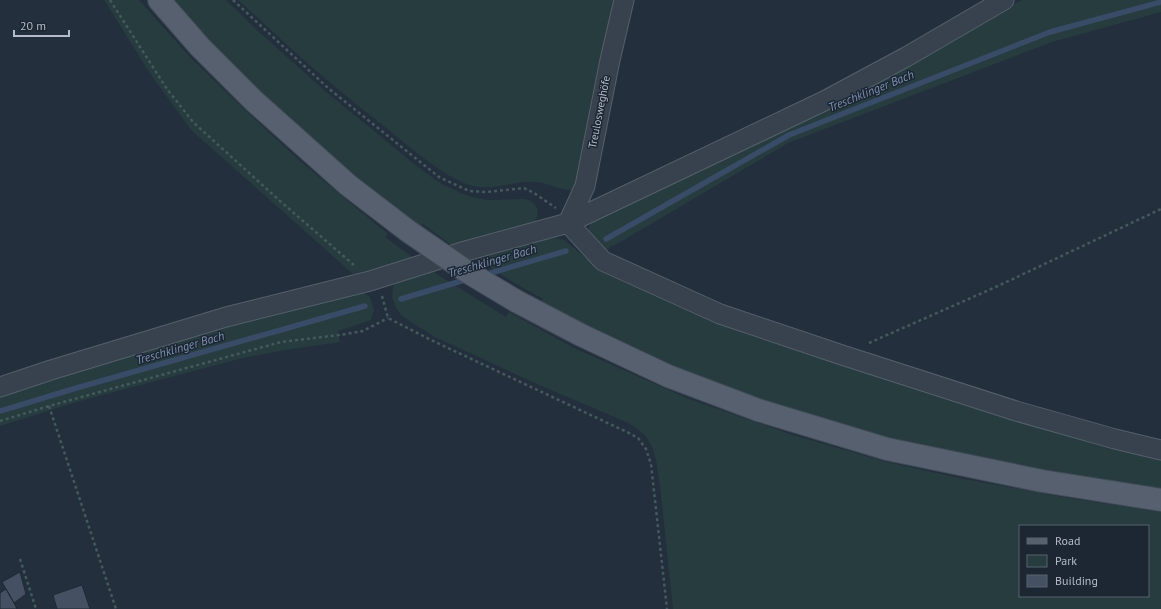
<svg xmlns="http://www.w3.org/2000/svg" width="1161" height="609" font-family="'PT Sans',sans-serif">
<rect width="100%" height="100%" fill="#242f3e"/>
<!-- green -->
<path fill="#263c3f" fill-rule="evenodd" d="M 104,0 L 139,0 L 190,57 L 245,110 L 300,161 L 342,196 L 388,234 L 385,237 L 415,259 L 353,274 L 191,130 L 149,72 Z
M 174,0 L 226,0 L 258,31 L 325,91 L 418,167 L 440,183 L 463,194 L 476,198 L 489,200 L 523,199 L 529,200 L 534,203 L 538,209 L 537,217 L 534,224 L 454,247 L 423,224 L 420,227 L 354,177 L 274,107 L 207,37 Z
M 238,0 L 619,0 L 577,189 C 562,193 551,183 536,182 C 514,180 495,191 473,186 C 446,179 412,149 390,131 C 371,116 352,101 333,85 C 300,58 270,29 238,0 Z
M 1022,0 L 1161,0 L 1161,12 L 1052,42 L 788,143 L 617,244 L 611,246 L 605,253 L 588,231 L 590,224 L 600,218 Z
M 556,238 L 564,240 L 586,258 L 605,269 L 839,363 L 885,379 L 1013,419 L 1161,459 L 1161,489 L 1045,472 L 891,440 L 841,426 L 763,400 L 674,366 L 605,337 L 540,302 L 543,299 L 508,279 L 475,258 L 536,241 Z
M 430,270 L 506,317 L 509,312 L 574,348 L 689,399 L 790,434 L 883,461 L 959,478 L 1068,498 L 1161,512 L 1161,609 L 673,609 L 661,495 L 656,459 L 651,445 L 645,435 L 635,427 L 624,421 L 539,385 L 435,337 L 402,316 L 396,308 L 392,297 L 393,286 L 398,279 ZM 1020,526 L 1148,526 L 1148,596 L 1020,596 Z
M 358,290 L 370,297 L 374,310 L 371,320 L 338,331 L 340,342 L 285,350 L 243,358 L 80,401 L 0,426 L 0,393 L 112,357 Z"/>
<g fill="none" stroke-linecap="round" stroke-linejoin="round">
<!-- stream -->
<path stroke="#394c67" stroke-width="5.5" d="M 606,239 L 789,135 L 1050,32 L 1161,2
M 484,275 L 566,251
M 401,299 L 468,279
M 0,411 L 73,389 L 365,306"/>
</g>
<!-- building -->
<path fill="#455162" stroke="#1f2835" d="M 20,572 L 26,594 L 14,603 L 2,582 Z
M 82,585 L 90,609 L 57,609 L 53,595 Z
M 6,589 L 14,603 L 17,609 L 0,609 L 0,593 Z"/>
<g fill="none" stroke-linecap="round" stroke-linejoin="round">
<defs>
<path id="minor" d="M 568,223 L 603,261 L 720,314 L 842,355 L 1016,411 L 1115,439 L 1161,450
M 568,223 L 585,186 L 610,60 L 624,0
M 0,387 L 51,370 L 226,317 L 370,281 L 462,252 L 568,223 L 824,101 L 906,57 L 1004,0"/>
<path id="major" d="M 159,0 L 200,47 L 254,101 L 348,185 L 408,231
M 516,301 L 581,335 L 668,376 L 758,410 L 887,449 L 1042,481 L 1161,500"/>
</defs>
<!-- minor casing -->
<use href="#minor" stroke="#565f6c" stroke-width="21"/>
<!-- major casing -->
<use href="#major" stroke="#414a57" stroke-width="24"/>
<!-- path -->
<path stroke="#44595c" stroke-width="2.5" stroke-dasharray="3 3" stroke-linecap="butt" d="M 110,0 L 167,89 L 193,122 L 280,201 L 355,266
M 233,0 L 328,88 L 439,177 L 469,191 L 487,192 L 524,188 L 534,193 L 556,208
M 382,296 L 388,318 L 431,340 L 629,433 L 638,438 L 646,449 L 651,464 L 667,609
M 869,343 L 998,286 L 1161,209
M 49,406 L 116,609
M 0,421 L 49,406 L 281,342 L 339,335 L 363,331 L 388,318
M 20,559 L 36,609"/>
<!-- minor -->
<use href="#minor" stroke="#38414e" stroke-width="19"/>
<!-- major -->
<use href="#major" stroke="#56606e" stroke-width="22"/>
<defs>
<path id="major-bridge" d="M 408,231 L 466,271 L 516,301"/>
</defs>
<!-- major-bridge casing -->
<use href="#major-bridge" stroke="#414a57" stroke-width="24" stroke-linecap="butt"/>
<!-- major-bridge -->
<use href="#major-bridge" stroke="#56606e" stroke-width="22"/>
</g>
<g text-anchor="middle" stroke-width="3" stroke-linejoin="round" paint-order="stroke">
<!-- street labels -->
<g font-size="11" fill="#b4bcc9" stroke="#1d2633">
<text transform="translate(599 112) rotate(-79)" y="4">Treulosweghöfe</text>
</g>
<!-- water labels -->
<g font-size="12" font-style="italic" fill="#7c92b1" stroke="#1d2633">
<text transform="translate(871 91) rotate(-22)" y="4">Treschklinger Bach</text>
<text transform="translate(492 261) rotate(-16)" y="4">Treschklinger Bach</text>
<text transform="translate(180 348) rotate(-16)" y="4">Treschklinger Bach</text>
</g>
</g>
<!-- legend -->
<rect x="1019" y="525" width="130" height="72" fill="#1d2633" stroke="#59626f"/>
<rect x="1027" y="538" width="20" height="6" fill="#56606e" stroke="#59626f"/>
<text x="1055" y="545" font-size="12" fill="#b4bcc9">Road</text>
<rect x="1027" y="555" width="20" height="12" fill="#263c3f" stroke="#59626f"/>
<text x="1055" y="565" font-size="12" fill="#b4bcc9">Park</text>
<rect x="1027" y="575" width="20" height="12" fill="#455162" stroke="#59626f"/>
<text x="1055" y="585" font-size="12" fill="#b4bcc9">Building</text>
<!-- scale -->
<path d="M14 30v6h55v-6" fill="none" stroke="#b4bcc9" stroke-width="2"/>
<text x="20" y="30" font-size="12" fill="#b4bcc9" stroke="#1d2633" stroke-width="3" paint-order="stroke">20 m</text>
</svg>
